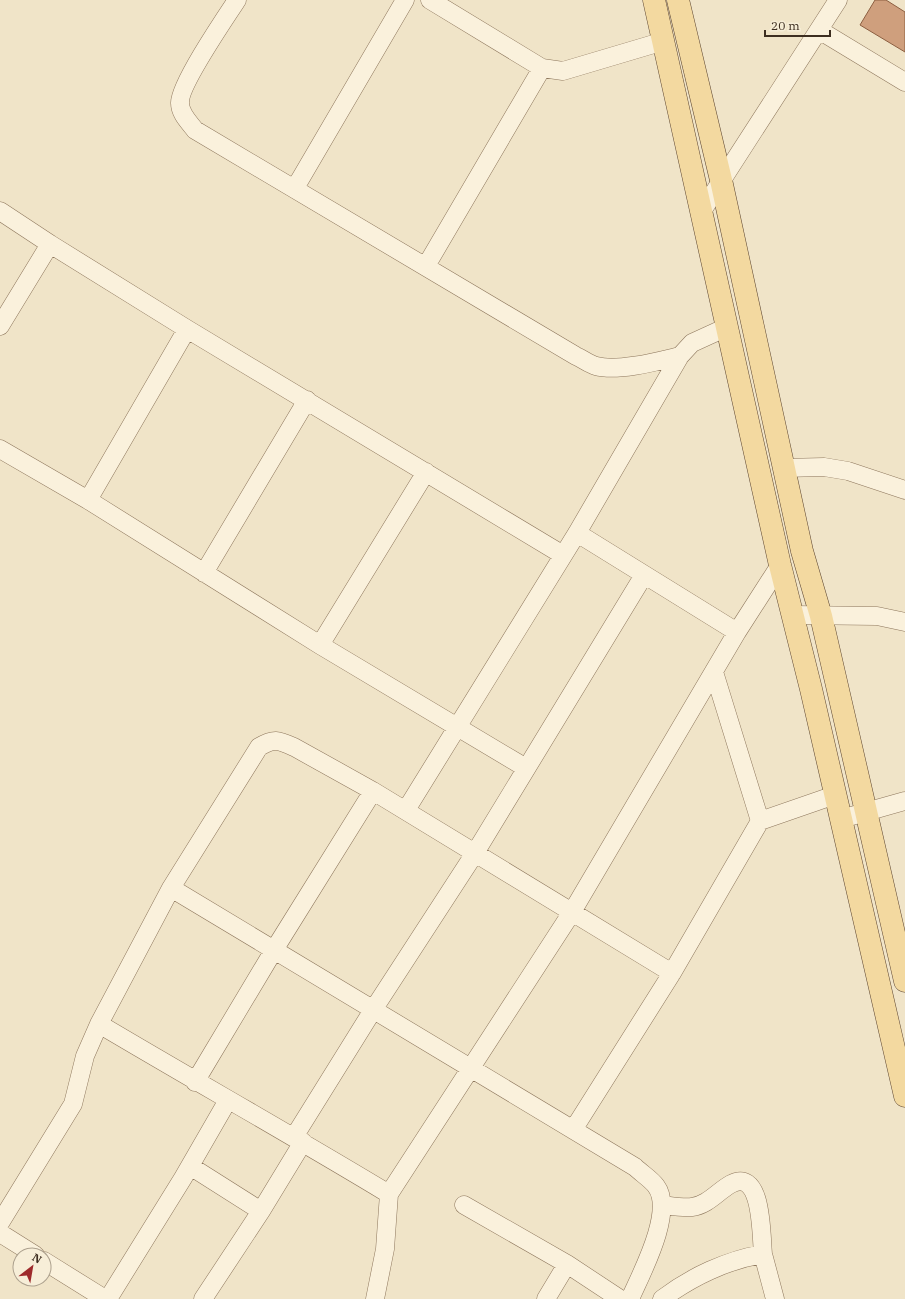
<svg xmlns="http://www.w3.org/2000/svg" width="905" height="1299" font-family="'IBM Plex Serif',serif">
<rect width="100%" height="100%" fill="#f0e4c8"/>
<!-- building -->
<path fill="#cf9f7d" stroke="#8d5f41" d="M 875,0 L 886,0 L 905,12 L 905,52 L 860,25 Z"/>
<g fill="none" stroke-linecap="round" stroke-linejoin="round">
<defs>
<path id="street" d="M 237,0 C 225,18 179,86 180,103 C 180,114 189,122 195,130 L 576,356 C 583,359 589,364 596,366 C 618,372 659,361 680,356
M 430,0 L 542,68 L 563,71 L 664,41
M 819,30 L 905,82
M 295,188 L 405,0
M 0,211 L 50,244 L 187,329 L 563,555
M 702,211 L 838,0
M 426,266 L 542,68
M 0,326 L 50,244
M 0,449 L 88,500 L 320,645 L 526,768
M 783,468 L 824,467 L 848,471 L 905,490
M 88,500 L 187,329
M 577,533 L 737,632
M 204,573 L 307,400
M 793,615 L 877,616 L 905,622
M 320,645 L 426,472
M 714,672 L 760,821
M 406,810 L 577,533 L 680,356 L 692,343 L 727,327
M 841,819 L 905,801
M 171,888 L 635,1167 C 641,1173 651,1179 656,1186 C 675,1211 641,1274 630,1299
M 99,1024 C 195,1081 293,1136 389,1194
M 195,1082 L 274,950 L 373,791
M 573,1130 L 672,973 L 760,821 L 835,795
M 294,1137 L 373,1010 L 475,853 L 644,575
M 190,1166 L 261,1211 L 203,1299
M 464,1205 L 567,1264 L 620,1299
M 662,1205 C 671,1206 683,1208 692,1207 C 708,1205 718,1191 731,1184 C 763,1167 761,1236 763,1254
M 261,1211 L 303,1142
M 0,1223 L 73,1104 L 85,1056 L 99,1024 L 171,888 L 259,747 C 274,738 278,740 294,747 L 373,791 L 672,973
M 0,1233 L 35,1255
M 44,1261 L 105,1299
M 108,1299 L 183,1178 L 228,1100
M 375,1299 L 385,1249 L 389,1194 L 572,912 L 737,632 L 780,565
M 546,1299 L 567,1264
M 662,1299 C 691,1277 727,1260 763,1254 L 775,1299"/>
<path id="primary" d="M 654,0 L 780,565 L 811,689 L 905,1096
M 678,0 L 721,180 L 802,551 L 821,616 L 905,981"/>
</defs>
<!-- street casing -->
<use href="#street" stroke="#8d765c" stroke-width="19"/>
<!-- primary casing -->
<use href="#primary" stroke="#5b4430" stroke-width="23"/>
<!-- street -->
<use href="#street" stroke="#faf1dc" stroke-width="18"/>
<!-- primary -->
<use href="#primary" stroke="#f3d9a0" stroke-width="22"/>
</g>
<!-- north arrow -->
<g transform="translate(32 1267) rotate(31)"><circle r="19" fill="#f7eed8" stroke="#ada18e"/>
<path d="M0-3L7 15L0 10L-7 15Z" fill="#9e2a2b"/>
<text y="-6" font-size="11" font-weight="bold" text-anchor="middle" fill="#3d2e20">N</text>
</g>
<!-- scale -->
<path d="M765 30v6h65v-6" fill="none" stroke="#3d2e20" stroke-width="2"/>
<text x="771" y="30" font-size="12" fill="#3d2e20" stroke="#f7eed8" stroke-width="3" paint-order="stroke">20 m</text>
</svg>
